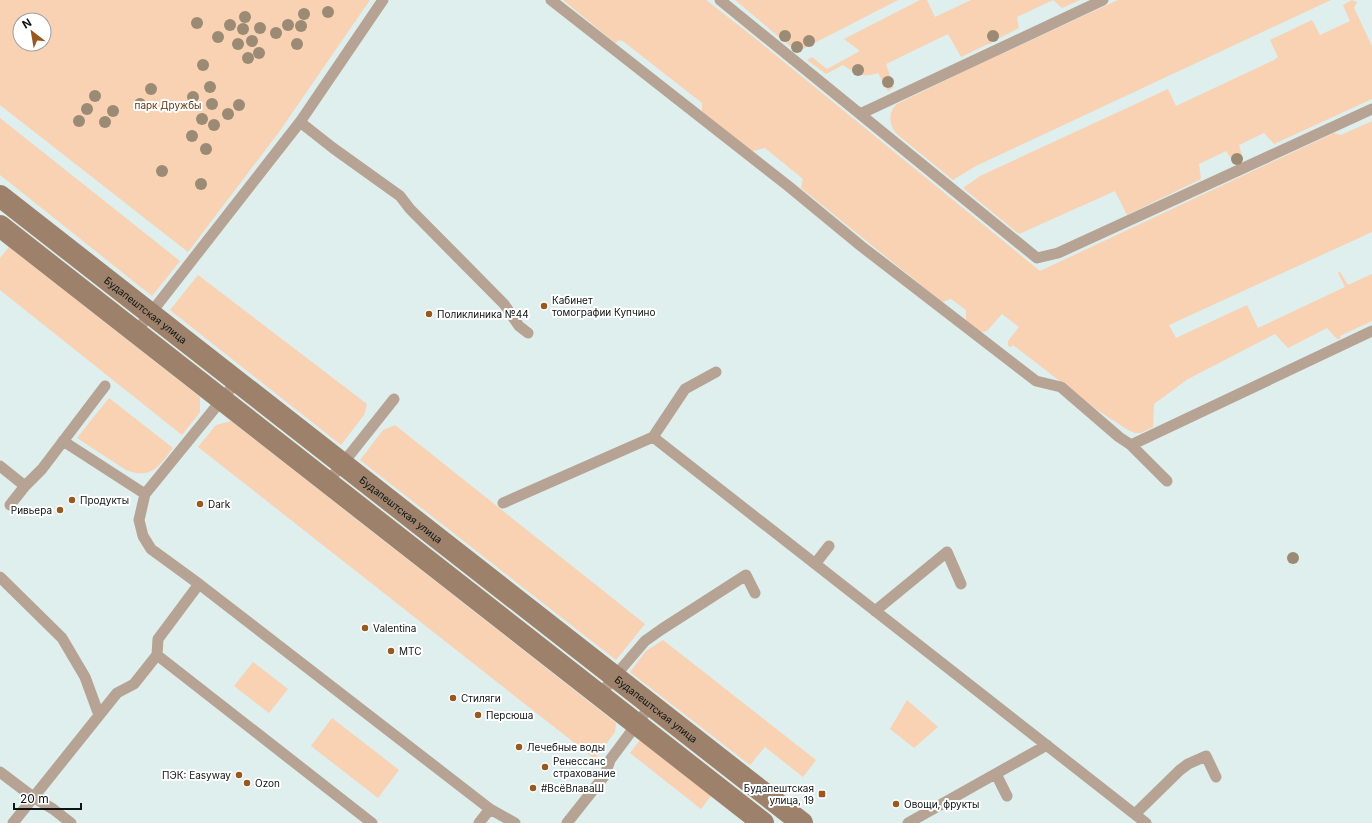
<svg xmlns="http://www.w3.org/2000/svg" width="1372" height="823" font-family="Inter,sans-serif">
<rect width="100%" height="100%" fill="#deefed"/>
<!-- green -->
<path fill="#f9d1b3" fill-rule="evenodd" d="M 0,0 L 370,0 L 279,132 L 188,252 L 0,105 ZM 20,20 L 44,20 L 44,44 L 20,44 Z
M 563,0 L 706,0 L 751,35 L 1040,271 L 1334,133 L 1341,135 L 1372,121 L 1372,232 L 1169,325 L 1176,338 L 1247,305 L 1258,328 L 1345,287 L 1338,273 L 1339,272 L 1340,272 L 1348,285 L 1372,274 L 1372,321 L 1340,336 L 1341,338 L 1337,339 L 1327,328 L 1288,348 L 1275,334 L 1188,379 L 1154,404 L 1153,427 L 1141,433 L 1135,433 L 1128,430 L 1096,409 L 1013,345 L 1011,347 L 1008,346 L 1008,341 L 1019,327 L 1002,314 C 985,331 989,340 966,322 L 966,310 L 951,299 L 942,302 L 801,188 L 803,179 L 765,148 L 750,152 L 702,111 L 702,103 L 624,42 L 620,40 L 615,43 Z
M 735,0 L 898,0 L 797,52 Z
M 920,0 L 927,0 L 935,17 L 971,0 L 1080,0 L 1062,8 L 1053,0 L 1017,17 L 1019,28 L 992,42 L 991,44 L 988,44 L 961,57 L 948,34 L 886,64 L 894,87 L 888,91 L 878,73 C 861,78 857,74 843,65 L 826,74 L 807,60 L 812,57 L 827,69 L 860,51 L 844,39 Z
M 1118,0 L 1331,0 L 976,166 L 953,180 L 898,135 C 889,126 887,113 897,104 L 973,67 Z
M 1352,0 L 1357,2 L 1354,8 L 1372,46 L 1372,99 L 1274,144 L 1264,133 L 1239,145 L 1243,159 L 1234,163 L 1226,151 L 1199,164 L 1201,179 L 1127,215 L 1115,191 L 1019,234 L 963,188 L 980,176 L 1168,89 L 1176,106 L 1274,60 L 1278,57 L 1270,40 L 1312,20 L 1320,35 L 1350,21 L 1343,5 Z
M 0,118 L 180,261 L 152,296 L 0,175 Z
M 9,247 L 200,397 L 200,412 L 182,435 L 0,290 L 0,258 Z
M 198,275 L 367,404 L 364,415 L 341,445 L 170,310 Z
M 109,398 L 173,448 C 159,466 152,480 126,470 L 77,438 Z
M 231,421 L 616,723 L 615,732 L 595,759 L 198,447 L 216,425 Z
M 395,425 L 645,624 L 616,660 L 360,460 L 383,430 Z
M 663,640 L 816,760 L 803,777 L 765,747 L 750,765 L 630,672 L 646,651 Z
M 253,662 L 288,689 L 269,713 L 234,686 Z
M 907,700 L 938,727 L 914,748 L 890,729 Z
M 332,718 L 399,770 L 378,798 L 311,746 Z
M 640,740 L 711,796 L 701,809 L 630,753 Z"/>
<g fill="none" stroke-linecap="round" stroke-linejoin="round">
<!-- lane -->
<path stroke="#b7a394" stroke-width="11" d="M 551,0 L 787,185 L 861,246 L 1036,381 L 1061,387 L 1119,437 L 1131,445 L 1167,481
M 720,0 L 1037,258 L 1058,253 L 1372,109
M 860,114 L 1103,0
M 300,122 L 333,148 L 400,196 L 410,209 L 504,304 L 519,326 L 528,333
M 136,332 L 300,122 L 383,0
M 237,381 L 145,494 L 139,520 L 143,536 L 151,549 L 199,584 L 490,809
M 653,437 L 1146,823
M 63,441 L 145,494
M 1131,445 L 1372,331
M 0,466 L 25,486
M 328,482 L 394,399
M 503,503 L 653,437 L 685,389 L 716,372
M 10,505 L 25,486 L 42,469 L 105,386
M 815,564 L 829,546
M 0,577 L 62,638 L 85,677 L 99,715
M 875,611 L 947,552 L 961,584
M 157,655 L 372,823
M 600,695 L 615,676 L 645,641 L 662,629 L 746,575 L 755,593
M 0,772 L 33,797 L 53,809 L 71,823
M 996,774 L 1007,796
M 1135,814 L 1180,770 L 1188,764 L 1206,756 L 1216,777
M 13,823 L 117,693 L 134,684 L 157,655 L 158,639 L 199,584
M 479,823 L 490,809 L 515,823
M 567,823 L 605,775 L 610,760 L 651,705
M 908,823 L 1047,745"/>
<!-- secondary -->
<g stroke="#9d816b" stroke-width="22">
<path id="s1" d="M 0,196 L 802,823"/>
<path d="M 0,226 L 763,823"/>
</g>
</g>
<!-- trees -->
<g fill="#9b8b74">
<circle cx="328" cy="12" r="6"/>
<circle cx="304" cy="14" r="6"/>
<circle cx="245" cy="17" r="6"/>
<circle cx="197" cy="23" r="6"/>
<circle cx="230" cy="25" r="6"/>
<circle cx="288" cy="25" r="6"/>
<circle cx="301" cy="26" r="6"/>
<circle cx="260" cy="28" r="6"/>
<circle cx="243" cy="29" r="6"/>
<circle cx="276" cy="33" r="6"/>
<circle cx="785" cy="36" r="6"/>
<circle cx="993" cy="36" r="6"/>
<circle cx="218" cy="37" r="6"/>
<circle cx="252" cy="41" r="6"/>
<circle cx="809" cy="41" r="6"/>
<circle cx="238" cy="44" r="6"/>
<circle cx="297" cy="44" r="6"/>
<circle cx="797" cy="47" r="6"/>
<circle cx="259" cy="53" r="6"/>
<circle cx="248" cy="58" r="6"/>
<circle cx="203" cy="65" r="6"/>
<circle cx="858" cy="70" r="6"/>
<circle cx="888" cy="82" r="6"/>
<circle cx="210" cy="87" r="6"/>
<circle cx="151" cy="89" r="6"/>
<circle cx="95" cy="96" r="6"/>
<circle cx="193" cy="97" r="6"/>
<circle cx="140" cy="104" r="6"/>
<circle cx="212" cy="104" r="6"/>
<circle cx="239" cy="105" r="6"/>
<circle cx="87" cy="109" r="6"/>
<circle cx="113" cy="111" r="6"/>
<circle cx="228" cy="114" r="6"/>
<circle cx="202" cy="119" r="6"/>
<circle cx="79" cy="121" r="6"/>
<circle cx="105" cy="122" r="6"/>
<circle cx="214" cy="125" r="6"/>
<circle cx="192" cy="136" r="6"/>
<circle cx="206" cy="149" r="6"/>
<circle cx="1237" cy="159" r="6"/>
<circle cx="162" cy="171" r="6"/>
<circle cx="201" cy="184" r="6"/>
<circle cx="1293" cy="558" r="6"/>
</g>
<!-- markers -->
<g fill="#97591f" stroke="#fff" stroke-width="1.5">
<circle cx="544" cy="306" r="4"/>
<circle cx="429" cy="314" r="4"/>
<circle cx="72" cy="500" r="4"/>
<circle cx="200" cy="504" r="4"/>
<circle cx="60" cy="510" r="4"/>
<circle cx="365" cy="628" r="4"/>
<circle cx="391" cy="651" r="4"/>
<circle cx="453" cy="698" r="4"/>
<circle cx="478" cy="715" r="4"/>
<circle cx="519" cy="747" r="4"/>
<circle cx="545" cy="767" r="4"/>
<circle cx="239" cy="775" r="4"/>
<circle cx="247" cy="783" r="4"/>
<circle cx="533" cy="788" r="4"/>
<rect x="818" y="790" width="8" height="8" rx="2"/>
<circle cx="896" cy="804" r="4"/>
</g>
<g text-anchor="middle" stroke-width="4" stroke-linejoin="round" paint-order="stroke">
<!-- park labels -->
<g font-size="10" fill="#643911" stroke="#fff">
<text x="168" y="109">парк Дружбы</text>
</g>
<!-- poi labels -->
<g font-size="10" fill="#0e1413" stroke="#fff" text-anchor="start">
<text x="552" y="304">Кабинет<tspan x="552" dy="12">томографии Купчино</tspan></text>
<text x="437" y="318">Поликлиника №44</text>
<text x="80" y="504">Продукты</text>
<text x="208" y="508">Dark</text>
<text x="52" y="514" text-anchor="end">Ривьера</text>
<text x="373" y="632">Valentina</text>
<text x="399" y="655">МТС</text>
<text x="461" y="702">Стиляги</text>
<text x="486" y="719">Персюша</text>
<text x="527" y="751">Лечебные воды</text>
<text x="553" y="765">Ренессанс<tspan x="553" dy="12">страхование</tspan></text>
<text x="231" y="779" text-anchor="end">ПЭК: Easyway</text>
<text x="255" y="787">Ozon</text>
<text x="541" y="792">#ВсёВлаваШ</text>
<text x="814" y="792" text-anchor="end">Будапештская<tspan x="814" dy="12">улица, 19</tspan></text>
<text x="904" y="808">Овощи, фрукты</text>
</g>
<!-- street labels -->
<g font-size="10" fill="#0e1413" stroke="#fff">
<text dy="4" stroke="none"><textPath href="#s1" startOffset="185">Будапештская улица</textPath></text>
<text dy="4" stroke="none"><textPath href="#s1" startOffset="509">Будапештская улица</textPath></text>
<text dy="4" stroke="none"><textPath href="#s1" startOffset="833">Будапештская улица</textPath></text>
</g>
</g>
<!-- north arrow -->
<g transform="translate(32 32) rotate(329)"><circle r="19" fill="#ffffff" stroke="#9fa1a1"/>
<path d="M0-3L7 15L0 10L-7 15Z" fill="#97591f"/>
<text y="-6" font-size="11" font-weight="bold" text-anchor="middle" fill="#0e1413">N</text>
</g>
<!-- scale -->
<path d="M14 803v6h67v-6" fill="none" stroke="#0e1413" stroke-width="2"/>
<text x="20" y="803" font-size="12" fill="#0e1413" stroke="#ffffff" stroke-width="3" paint-order="stroke">20 m</text>
</svg>
